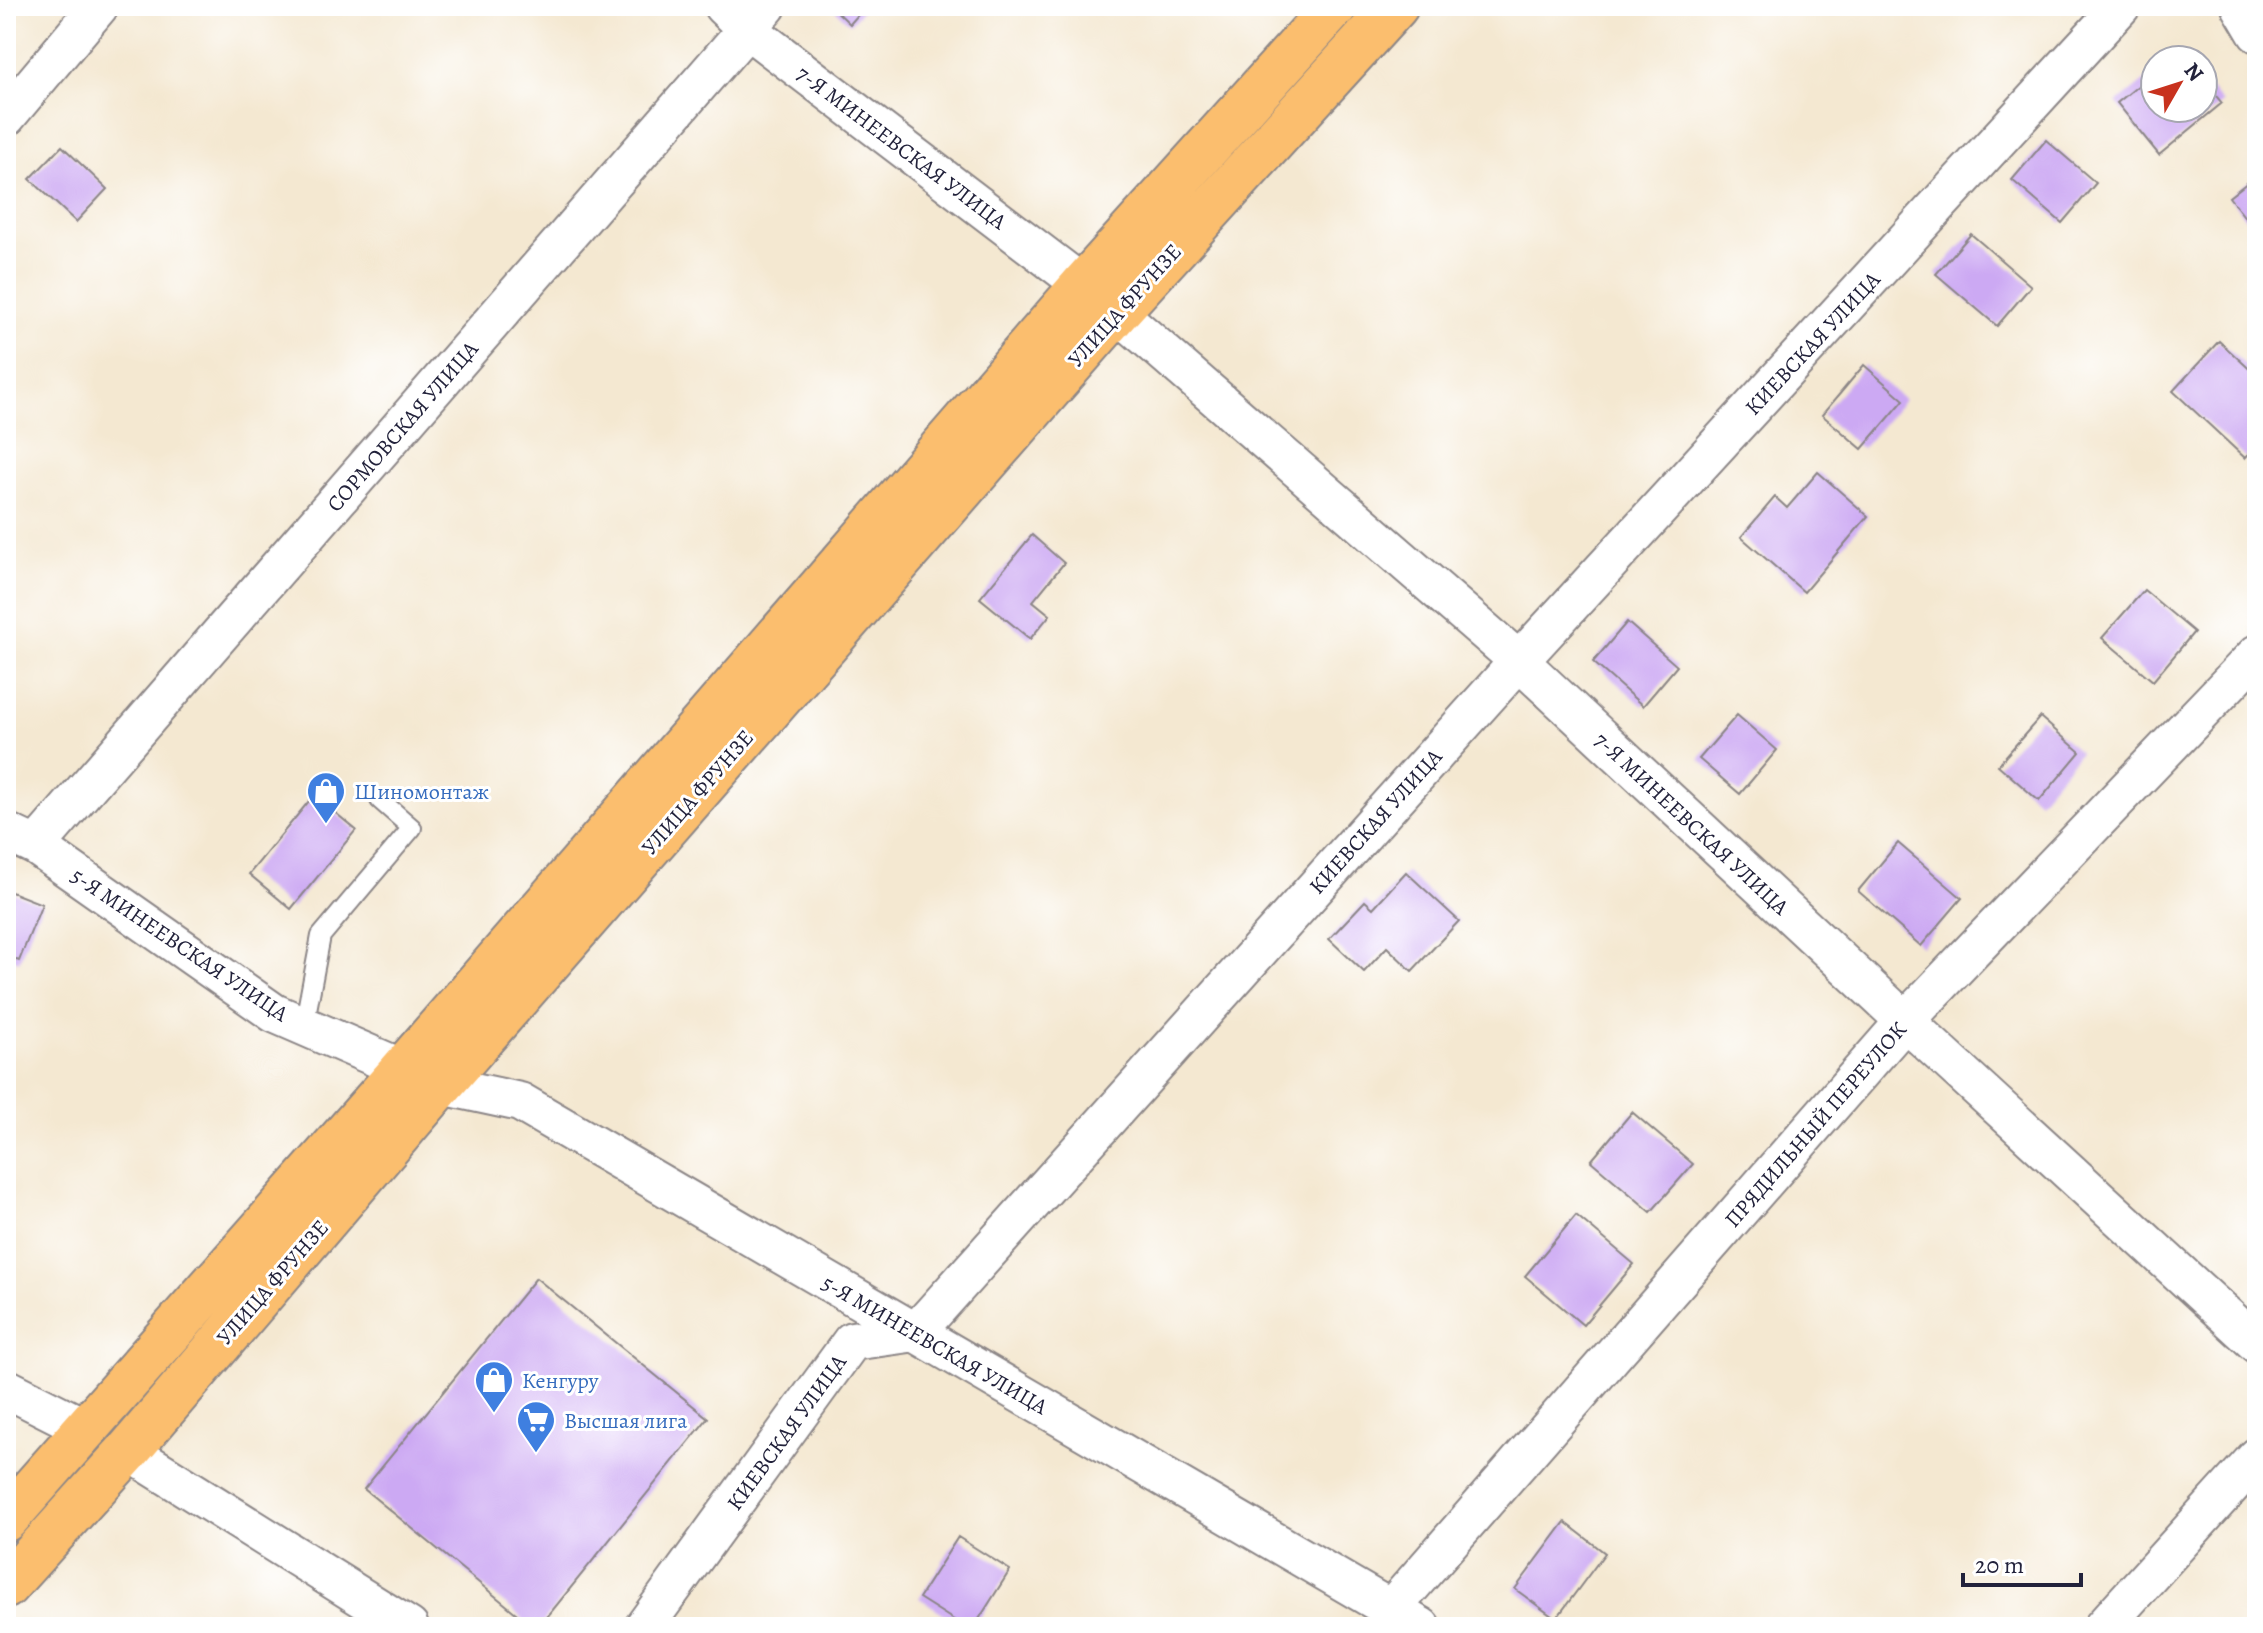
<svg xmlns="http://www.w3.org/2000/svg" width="2263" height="1633" font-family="Alegreya,serif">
<rect width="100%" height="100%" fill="#fff"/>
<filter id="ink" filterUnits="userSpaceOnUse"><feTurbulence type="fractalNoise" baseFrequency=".0125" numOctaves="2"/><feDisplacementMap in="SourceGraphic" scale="16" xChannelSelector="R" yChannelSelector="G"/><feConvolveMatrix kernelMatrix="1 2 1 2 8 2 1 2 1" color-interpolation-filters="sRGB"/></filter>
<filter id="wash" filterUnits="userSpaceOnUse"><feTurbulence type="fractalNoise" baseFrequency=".006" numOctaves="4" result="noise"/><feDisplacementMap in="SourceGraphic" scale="32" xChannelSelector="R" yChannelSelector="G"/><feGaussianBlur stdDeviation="1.8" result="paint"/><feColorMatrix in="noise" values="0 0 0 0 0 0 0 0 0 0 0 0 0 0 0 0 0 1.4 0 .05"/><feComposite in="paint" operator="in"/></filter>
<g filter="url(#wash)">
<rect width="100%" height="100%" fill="#f4e8d1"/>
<g id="blocks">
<!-- building -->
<path fill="#cca9f3" d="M 831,6 L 866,6 L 850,24 Z
M 2179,52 L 2186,60 L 2169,60 Z
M 2155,72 L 2155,108 L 2203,108 L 2203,80 L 2222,103 L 2159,155 L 2117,103 Z
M 2046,140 L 2096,183 L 2062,223 L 2012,180 Z
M 62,146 L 107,189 L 76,222 L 30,179 Z
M 2257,175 L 2257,233 L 2229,197 Z
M 1971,234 L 2031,286 L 1997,326 L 1936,274 Z
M 2219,341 L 2257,376 L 2257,445 L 2245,458 L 2173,391 Z
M 1864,365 L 1904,400 L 1862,449 L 1822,415 Z
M 1818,472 L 1868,516 L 1804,592 L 1741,537 L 1775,497 L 1787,508 Z
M 1032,535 L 1064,563 L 1033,601 L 1050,615 L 1030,639 L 980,598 Z
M 2144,590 L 2194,632 L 2153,681 L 2102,638 Z
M 1627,622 L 1677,666 L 1643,706 L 1593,662 Z
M 1737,715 L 1777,750 L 1740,794 L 1699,759 Z
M 2040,717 L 2080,752 L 2039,801 L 1998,765 Z
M 314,795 L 356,830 L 291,909 L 249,874 Z
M 1898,843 L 1962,898 L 1921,946 L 1858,891 Z
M 1406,872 L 1459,921 L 1412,971 L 1387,947 L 1364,972 L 1329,939 L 1365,901 L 1373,908 Z
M 6,890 L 42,904 L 19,961 L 6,956 Z
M 1632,1112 L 1693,1164 L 1651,1212 L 1591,1161 Z
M 1576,1215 L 1634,1264 L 1583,1325 L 1525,1276 Z
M 536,1278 L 708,1418 L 539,1627 L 533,1627 L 364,1489 Z
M 1565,1522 L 1605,1553 L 1556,1619 L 1515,1589 Z
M 958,1537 L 1010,1570 L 974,1627 L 965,1627 L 919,1598 Z"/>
</g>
</g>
<g filter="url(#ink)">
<use href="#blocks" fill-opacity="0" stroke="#8b8586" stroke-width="2"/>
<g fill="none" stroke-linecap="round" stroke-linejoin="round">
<defs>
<path id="lane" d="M 304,1026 L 321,936 L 412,828 L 380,800"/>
<path id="street" d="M 723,6 L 747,29 L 1083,285
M 2241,6 L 2257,33
M 6,117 L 99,6
M 1117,312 L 1519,661 L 1905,1021 L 2257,1344
M 6,832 L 36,846 L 274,1013 L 403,1069
M 36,846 L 767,6
M 441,1085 L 520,1102 L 1421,1627
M 6,1388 L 87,1429
M 128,1451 L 409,1627
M 1390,1610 L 1905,1021 L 2257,654
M 644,1627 L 852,1341 L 916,1332 L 1519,661 L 2121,6
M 2103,1627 L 2257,1457"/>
<path id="highway" d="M 6,1519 L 403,1069 L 1083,285 L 1335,6
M 6,1586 L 128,1451 L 441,1085 L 1117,312 L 1396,6"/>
</defs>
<!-- lane casing -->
<use href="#lane" stroke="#8b8586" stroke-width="22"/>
<!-- street casing -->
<use href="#street" stroke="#8b8586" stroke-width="42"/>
<!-- highway casing -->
<use href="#highway" stroke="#8b8586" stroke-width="48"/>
<!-- lane -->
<use href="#lane" stroke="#fff" stroke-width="18"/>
<!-- street -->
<use href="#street" stroke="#fff" stroke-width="38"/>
<!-- highway -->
<use href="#highway" stroke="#fbbe6e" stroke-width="44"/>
</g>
</g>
<!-- icons -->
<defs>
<symbol id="shop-pin" viewBox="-11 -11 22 30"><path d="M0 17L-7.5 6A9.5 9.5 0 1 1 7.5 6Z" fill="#3f7fe0" stroke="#fff"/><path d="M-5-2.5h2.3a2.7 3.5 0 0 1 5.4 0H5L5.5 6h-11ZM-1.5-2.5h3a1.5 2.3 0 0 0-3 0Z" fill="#fff"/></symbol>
<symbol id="supermarket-pin" viewBox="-11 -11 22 30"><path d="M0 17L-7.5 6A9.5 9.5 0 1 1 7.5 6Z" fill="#3f7fe0" stroke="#fff"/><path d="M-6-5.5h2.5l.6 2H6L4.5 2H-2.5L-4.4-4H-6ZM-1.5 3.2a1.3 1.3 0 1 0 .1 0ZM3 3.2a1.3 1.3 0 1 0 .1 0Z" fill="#fff"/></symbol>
</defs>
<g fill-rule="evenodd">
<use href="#shop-pin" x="304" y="769" width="44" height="60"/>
<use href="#shop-pin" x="472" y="1358" width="44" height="60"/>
<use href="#supermarket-pin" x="514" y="1398" width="44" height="60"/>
</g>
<g text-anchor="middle" stroke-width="6" stroke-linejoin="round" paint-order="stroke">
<!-- street labels -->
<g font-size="22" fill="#22223b" stroke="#fff">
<text transform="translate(902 147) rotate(37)" y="8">7-Я МИНЕЕВСКАЯ УЛИЦА</text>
<text transform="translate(1124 305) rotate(-48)" y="8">УЛИЦА ФРУНЗЕ</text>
<text transform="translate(1812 343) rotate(-47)" y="8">КИЕВСКАЯ УЛИЦА</text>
<text transform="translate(402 426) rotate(-49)" y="8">СОРМОВСКАЯ УЛИЦА</text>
<text transform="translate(697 792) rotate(-49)" y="8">УЛИЦА ФРУНЗЕ</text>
<text transform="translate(1375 821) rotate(-48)" y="8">КИЕВСКАЯ УЛИЦА</text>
<text transform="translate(1692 823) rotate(43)" y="8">7-Я МИНЕЕВСКАЯ УЛИЦА</text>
<text transform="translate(180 944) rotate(34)" y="8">5-Я МИНЕЕВСКАЯ УЛИЦА</text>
<text transform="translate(1815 1124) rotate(-49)" y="8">ПРЯДИЛЬНЫЙ ПЕРЕУЛОК</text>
<text transform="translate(272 1282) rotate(-49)" y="8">УЛИЦА ФРУНЗЕ</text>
<text transform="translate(935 1344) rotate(30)" y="8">5-Я МИНЕЕВСКАЯ УЛИЦА</text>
<text transform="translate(786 1432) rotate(-54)" y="8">КИЕВСКАЯ УЛИЦА</text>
</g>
<!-- shop labels -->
<g font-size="22" fill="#366cbe" stroke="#fff" text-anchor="start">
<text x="354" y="799">Шиномонтаж</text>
<text x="522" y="1388">Кенгуру</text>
<text x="564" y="1428">Высшая лига</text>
</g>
</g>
<!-- margin -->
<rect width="2263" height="1633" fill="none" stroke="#fff" stroke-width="32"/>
<!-- north arrow -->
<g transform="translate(2179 84) rotate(51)"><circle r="38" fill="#ffffff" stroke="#a7a7b1" stroke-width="2"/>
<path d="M0-6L14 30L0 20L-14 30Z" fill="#c8321e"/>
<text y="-12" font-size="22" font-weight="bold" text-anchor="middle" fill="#22223b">N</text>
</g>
<!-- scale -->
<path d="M1963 1573v12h118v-12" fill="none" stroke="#22223b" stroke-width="4"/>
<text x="1975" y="1573" font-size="24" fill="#22223b" stroke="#ffffff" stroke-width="6" paint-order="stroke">20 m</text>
</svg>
